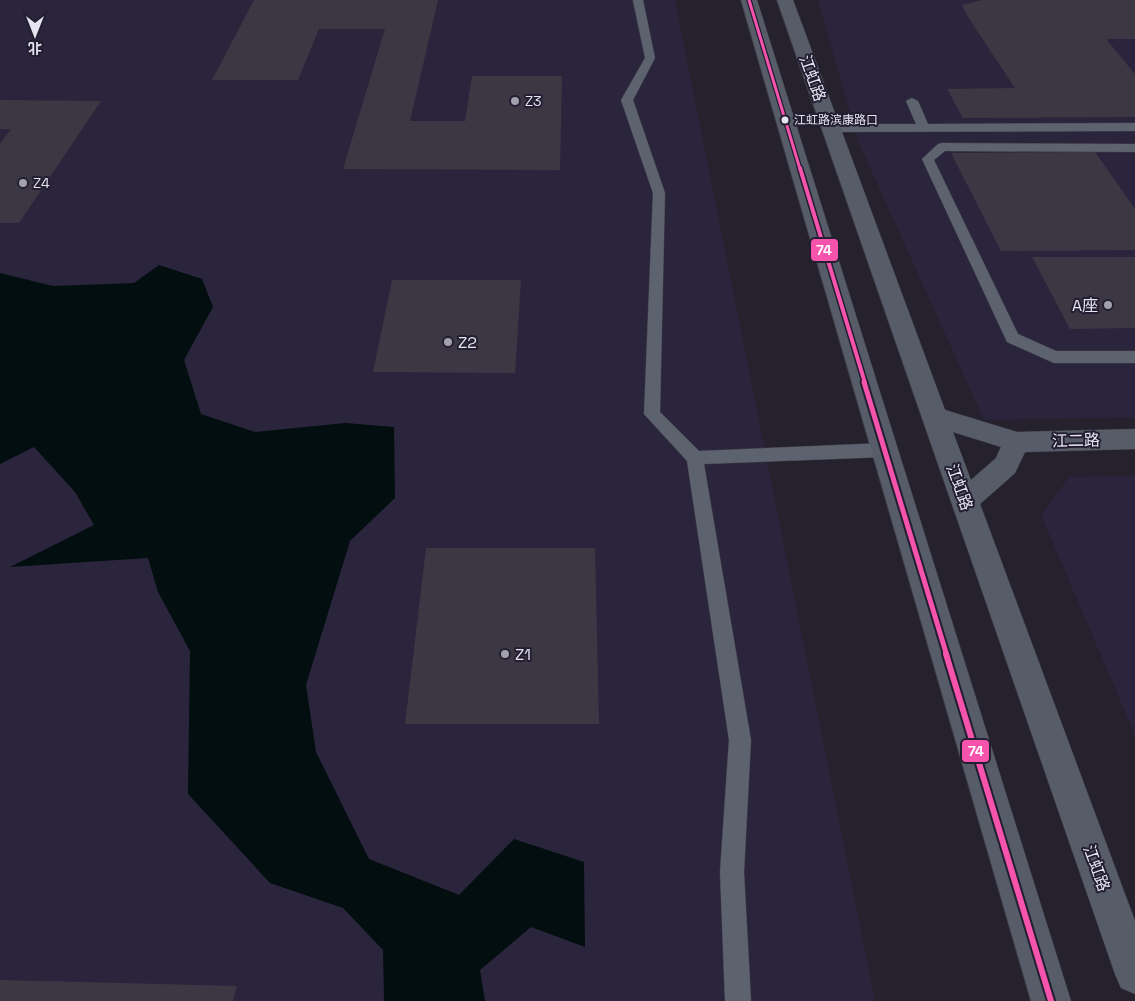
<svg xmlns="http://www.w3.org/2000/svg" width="1135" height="1001" font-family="'Space Grotesk','Noto Sans SC',sans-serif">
<rect width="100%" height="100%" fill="#25222d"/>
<!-- built -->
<path fill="#2a253c" d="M 0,0 L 675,0 L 875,1001 L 0,1001 Z
M 818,0 L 1135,0 L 1135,417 L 984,420 L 858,141 Z
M 1135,476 L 1135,735 L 1041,515 L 1069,477 Z"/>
<!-- water -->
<path fill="#030e10" d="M 159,265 L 202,279 L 213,307 L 184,360 L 201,414 L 255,432 L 345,423 L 394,427 L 395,498 L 350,541 L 306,685 L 316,752 L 369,859 L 459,895 L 514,839 L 584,862 L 585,947 L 531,927 L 480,970 L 485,1001 L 384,1001 L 383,950 L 343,908 L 270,883 L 188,794 L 190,651 L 158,592 L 148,558 L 10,567 L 94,525 L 75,492 L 34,447 L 0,464 L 0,273 L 53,286 L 134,283 Z"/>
<!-- building -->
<path fill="#3b3844" d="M 254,0 L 438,0 L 410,121 L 465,121 L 472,76 L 562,76 L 560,170 L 343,169 L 385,29 L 319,29 L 298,80 L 212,80 Z
M 982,0 L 1135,0 L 1135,39 L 1106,39 L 1135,74 L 1135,117 L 963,118 L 947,89 L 1015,88 L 968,17 L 962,5 Z
M 0,100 L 101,101 L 19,223 L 0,223 L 0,144 L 11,129 L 0,129 Z
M 1095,152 L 1135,209 L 1135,250 L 1001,251 L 951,153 Z
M 1032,257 L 1135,257 L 1135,328 L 1070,329 Z
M 392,280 L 521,280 L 515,373 L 373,372 Z
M 426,548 L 595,548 L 599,724 L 405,724 Z
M 0,980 L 237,986 L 233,1001 L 0,1001 Z"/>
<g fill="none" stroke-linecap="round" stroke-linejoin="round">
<defs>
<path id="lane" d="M 633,0 L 643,0 L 655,58 L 633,100 L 665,193 L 660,412 L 699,451 L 885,443 L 891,445 L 893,450 L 891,455 L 885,457 L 704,464 L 751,740 L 744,872 L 751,1001 L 725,1001 L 720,872 L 729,740 L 687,461 L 644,414 L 653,193 L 621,100 L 645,58 Z
M 912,98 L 918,101 L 928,124 L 1135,123 L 1135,131 L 831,132 L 825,128 L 831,124 L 916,124 L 906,101 Z
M 942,143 L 1135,144 L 1135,152 L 945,151 L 934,160 L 1018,334 L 1056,351 L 1135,351 L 1135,363 L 1054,363 L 1007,342 L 922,159 L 938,144 Z"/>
<path id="secondary" d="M 741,0 L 757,0 L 1071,1001 L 1031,1001 Z
M 777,0 L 793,0 L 945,410 L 1017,432 L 1135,429 L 1135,449 L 1025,452 L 1015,473 L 980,504 L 1135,921 L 1135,994 L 1121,988 L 1115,974 ZM 953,432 L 1001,447 L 996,458 L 971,480 Z"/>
</defs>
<!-- lane casing -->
<use href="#lane" stroke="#413e48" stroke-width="1"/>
<!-- secondary casing -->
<use href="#secondary" stroke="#413e48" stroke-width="1"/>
<!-- lane -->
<use href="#lane" fill="#5d636e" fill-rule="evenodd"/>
<!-- secondary -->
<use href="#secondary" fill="#575d68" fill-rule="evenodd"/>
<defs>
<path id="bus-1-far3" d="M 749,0 L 800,169"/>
<path id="bus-1-far2" d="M 800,168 L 865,383"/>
<path id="bus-1-far1" d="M 864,382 L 947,656"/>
<path id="bus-1" d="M 946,654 L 1051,1001"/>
</defs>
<!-- bus-1-far3 casing -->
<use href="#bus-1-far3" stroke="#231e31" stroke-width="5.5"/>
<!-- bus-1-far2 casing -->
<use href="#bus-1-far2" stroke="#231e31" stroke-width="7"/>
<!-- bus-1-far1 casing -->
<use href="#bus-1-far1" stroke="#231e31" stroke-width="9"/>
<!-- bus-1 casing -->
<use href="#bus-1" stroke="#231e31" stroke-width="10"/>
<!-- bus-1-far3 -->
<use href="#bus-1-far3" stroke="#f653ac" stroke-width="3"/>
<!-- bus-1-far2 -->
<use href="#bus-1-far2" stroke="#f653ac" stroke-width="4"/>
<!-- bus-1-far1 -->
<use href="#bus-1-far1" stroke="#f653ac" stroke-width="5"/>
<!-- bus-1 -->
<use href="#bus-1" stroke="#f653ac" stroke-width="6"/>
</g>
<!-- markers -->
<g fill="#a2a0ac" stroke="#231e31" stroke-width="2">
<circle cx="515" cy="101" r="5"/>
<circle cx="23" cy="183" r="5"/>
<circle cx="1108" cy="305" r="5"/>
<circle cx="448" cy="342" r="5"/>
<circle cx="505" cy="654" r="5"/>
</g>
<circle fill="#e6e4f1" stroke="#231e31" stroke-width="2" cx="785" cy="120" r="4.5"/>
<g text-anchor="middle" stroke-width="4" stroke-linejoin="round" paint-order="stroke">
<!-- far-bus labels -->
<g font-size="12" fill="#e6e4f1" stroke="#231e31" text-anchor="start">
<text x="794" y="124">江虹路滨康路口</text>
</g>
<!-- far-poi labels -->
<g font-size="14" fill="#e6e4f1" stroke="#231e31" text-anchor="start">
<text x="525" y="106">Z3</text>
<text x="33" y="188">Z4</text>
</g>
<!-- street labels -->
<g font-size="16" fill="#e6e4f1" stroke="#231e31">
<text transform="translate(813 78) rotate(70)" y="6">江虹路</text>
<text transform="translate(1076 440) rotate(-1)" y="6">江二路</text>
<text transform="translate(960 487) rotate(70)" y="6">江虹路</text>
<text transform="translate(1097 868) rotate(70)" y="6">江虹路</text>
</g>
<!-- poi labels -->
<g font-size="16" fill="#e6e4f1" stroke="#231e31" text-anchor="start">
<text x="1098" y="311" text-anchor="end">A座</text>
<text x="458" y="348">Z2</text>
<text x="515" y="660">Z1</text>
</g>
</g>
<g stroke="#231e31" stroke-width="2">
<rect x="810" y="238" width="29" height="24" rx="5" fill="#f653ac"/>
<rect x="961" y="739" width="29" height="24" rx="5" fill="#f653ac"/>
</g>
<g font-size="14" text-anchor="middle" font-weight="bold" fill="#fff">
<text x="824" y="255">74</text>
<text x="976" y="756">74</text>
</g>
<!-- north arrow -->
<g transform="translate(35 35) rotate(180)" stroke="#231e31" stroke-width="4" paint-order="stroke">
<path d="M0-4L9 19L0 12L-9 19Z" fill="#e6e4f1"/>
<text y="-8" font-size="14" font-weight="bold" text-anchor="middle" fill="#e6e4f1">北</text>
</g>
</svg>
